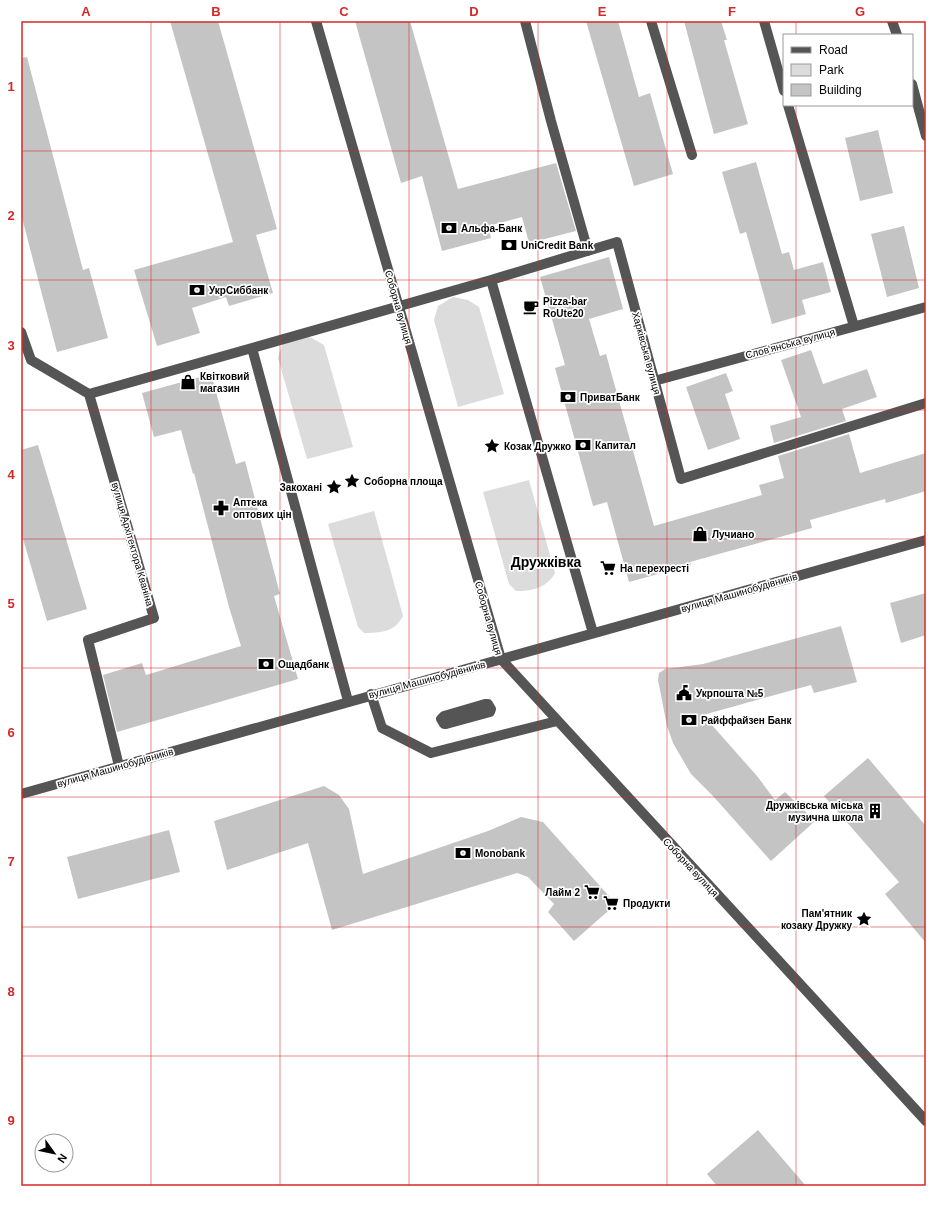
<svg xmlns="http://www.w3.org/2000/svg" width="947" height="1207" font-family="Helvetica,sans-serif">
<rect width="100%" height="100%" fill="#fff"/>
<!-- green -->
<path fill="#dcdcdc" d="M 453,297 L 468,300 L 479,307 L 504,394 L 458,407 L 434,320 L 438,306 Z
M 298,335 L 312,338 L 324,345 L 353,447 L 307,459 L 278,358 L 282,345 Z
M 529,480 L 555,573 C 548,587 531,592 516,591 L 509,584 L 483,492 Z
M 374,511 L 403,616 C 395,632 381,633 364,633 L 358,627 L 328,524 Z"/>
<!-- building -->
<path fill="#c4c4c4" d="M 170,21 L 218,21 L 277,229 L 256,235 L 273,293 L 229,306 L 226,297 L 192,308 L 200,333 L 157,346 L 134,270 L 233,242 Z
M 355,21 L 410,21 L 458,189 L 556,163 L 576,231 L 529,243 L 522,217 L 488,226 L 491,238 L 442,251 L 422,176 L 401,183 Z
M 586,21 L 618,21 L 639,97 L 650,93 L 673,174 L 634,186 Z
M 684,21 L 721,21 L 727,40 L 724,40 L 748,124 L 714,134 Z
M 27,57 L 83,270 L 89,268 L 108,338 L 57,352 L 21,214 L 21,58 Z
M 878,130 L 893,193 L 860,201 L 845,138 Z
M 756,162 L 782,254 L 789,252 L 794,270 L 823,262 L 831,292 L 802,300 L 806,314 L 772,324 L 746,232 L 740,234 L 722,172 Z
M 904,226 L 919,288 L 887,297 L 871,234 Z
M 609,257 L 623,309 L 589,319 L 600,356 L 606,354 L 654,526 L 762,495 L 759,485 L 784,478 L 778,456 L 849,434 L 860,473 L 926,453 L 926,491 L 886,503 L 885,499 L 810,520 L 812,528 L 690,562 L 691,565 L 629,582 L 607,502 L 593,506 L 555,368 L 565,365 L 540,277 Z
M 811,350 L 823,384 L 867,369 L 877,397 L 842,409 L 846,421 L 774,443 L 770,426 L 801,417 L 781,360 Z
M 726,373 L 733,391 L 725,394 L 740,439 L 708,450 L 686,387 Z
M 211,374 L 236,464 L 245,461 L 280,594 L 274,596 L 298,679 L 117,732 L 103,675 L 142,663 L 146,675 L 241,646 L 229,607 L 194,473 L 193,474 L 181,430 L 154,437 L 142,393 Z
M 38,445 L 87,609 L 47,621 L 21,532 L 21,450 Z
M 926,593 L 926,635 L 901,643 L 890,603 Z
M 841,626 L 857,682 L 814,693 L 811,685 L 703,715 L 757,776 L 775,800 L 785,792 L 815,821 L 771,861 L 713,796 L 691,774 L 673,743 L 667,726 L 658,680 L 659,673 L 665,669 L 703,664 Z
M 868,758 L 926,826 L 926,943 L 885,894 L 899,882 L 824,796 Z
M 324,786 L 339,795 L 349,809 L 363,874 L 488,831 L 521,817 L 543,822 L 616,904 L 574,941 L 548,912 L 554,904 L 528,877 L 517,873 L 332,930 L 308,843 L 227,870 L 214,821 Z
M 169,830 L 180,872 L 78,899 L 67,857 Z
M 758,1130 L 806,1186 L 717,1186 L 707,1174 Z"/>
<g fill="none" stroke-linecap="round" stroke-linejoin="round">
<!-- minor -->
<path stroke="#555" stroke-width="10" d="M 316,21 L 501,659 L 926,1121
M 525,21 L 551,121 L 588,251
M 651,21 L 692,155
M 764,21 L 784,91
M 892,21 L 897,35
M 912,84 L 926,136
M 788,105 L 854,326
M 491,280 L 617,242 L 681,479 L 926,403
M 21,332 L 31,360 L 89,394 L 154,618 L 88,640 L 119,766
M 654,381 L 926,307
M 89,394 L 252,348
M 371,694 L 382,728 L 431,753 L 557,721
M 348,701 L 252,348 L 491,280 L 593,633
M 485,704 L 488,704 L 491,709 L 490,712 L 446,724 L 444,724 L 441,719 L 444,716 Z
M 21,794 C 322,708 624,625 926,540"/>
</g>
<!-- grid -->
<path fill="none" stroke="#d62828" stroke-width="1" stroke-opacity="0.55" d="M 151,21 L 151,1186M 280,21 L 280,1186M 409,21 L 409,1186M 538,21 L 538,1186M 667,21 L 667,1186M 796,21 L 796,35M 796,105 L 796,1186M 21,151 L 926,151M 21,280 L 926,280M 21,410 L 926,410M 21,539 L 926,539M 21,668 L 926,668M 21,797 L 926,797M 21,927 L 926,927M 21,1056 L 926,1056"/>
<!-- icons -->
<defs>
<symbol id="bank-bare" viewBox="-9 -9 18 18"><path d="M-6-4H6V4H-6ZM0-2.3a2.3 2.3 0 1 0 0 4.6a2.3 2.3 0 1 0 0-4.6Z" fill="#000" stroke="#fff" stroke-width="2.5" paint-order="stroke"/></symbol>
<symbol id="cafe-bare" viewBox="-9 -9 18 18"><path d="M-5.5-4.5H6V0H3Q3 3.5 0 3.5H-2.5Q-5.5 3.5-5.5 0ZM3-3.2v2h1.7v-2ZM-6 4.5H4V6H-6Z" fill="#000" stroke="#fff" stroke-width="2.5" paint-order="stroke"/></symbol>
<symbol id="shop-bare" viewBox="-9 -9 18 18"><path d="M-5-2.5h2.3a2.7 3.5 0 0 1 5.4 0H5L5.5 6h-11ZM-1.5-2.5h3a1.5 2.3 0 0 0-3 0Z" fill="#000" stroke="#fff" stroke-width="2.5" paint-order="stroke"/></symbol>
<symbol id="sight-bare" viewBox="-9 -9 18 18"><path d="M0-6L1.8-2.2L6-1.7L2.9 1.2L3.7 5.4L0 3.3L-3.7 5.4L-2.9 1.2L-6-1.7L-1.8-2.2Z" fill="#000" stroke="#fff" stroke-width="2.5" paint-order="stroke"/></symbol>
<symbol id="pharmacy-bare" viewBox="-9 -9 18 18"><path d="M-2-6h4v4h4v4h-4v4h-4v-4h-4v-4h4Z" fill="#000" stroke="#fff" stroke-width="2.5" paint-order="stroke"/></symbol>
<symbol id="supermarket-bare" viewBox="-9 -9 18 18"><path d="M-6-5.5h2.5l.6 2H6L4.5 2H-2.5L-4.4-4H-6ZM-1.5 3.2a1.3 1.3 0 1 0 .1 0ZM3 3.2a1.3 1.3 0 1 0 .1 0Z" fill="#000" stroke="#fff" stroke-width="2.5" paint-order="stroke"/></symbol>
<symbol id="civic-bare" viewBox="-9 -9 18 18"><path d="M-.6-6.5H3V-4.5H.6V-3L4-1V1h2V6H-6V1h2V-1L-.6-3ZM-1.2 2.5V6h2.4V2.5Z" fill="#000" stroke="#fff" stroke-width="2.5" paint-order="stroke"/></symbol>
<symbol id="building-bare" viewBox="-9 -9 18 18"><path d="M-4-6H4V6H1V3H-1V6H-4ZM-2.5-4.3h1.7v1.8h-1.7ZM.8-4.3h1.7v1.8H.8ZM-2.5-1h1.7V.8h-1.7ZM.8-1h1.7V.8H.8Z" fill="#000" stroke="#fff" stroke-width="2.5" paint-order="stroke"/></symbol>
</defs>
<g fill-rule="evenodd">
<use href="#bank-bare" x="438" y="217" width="22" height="22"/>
<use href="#bank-bare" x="498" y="234" width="22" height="22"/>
<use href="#bank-bare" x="186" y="279" width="22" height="22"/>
<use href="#cafe-bare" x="520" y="296" width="22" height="22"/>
<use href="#shop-bare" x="177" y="371" width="22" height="22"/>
<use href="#bank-bare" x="557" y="386" width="22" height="22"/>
<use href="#bank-bare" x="572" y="434" width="22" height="22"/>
<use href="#sight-bare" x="481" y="435" width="22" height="22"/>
<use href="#sight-bare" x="341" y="470" width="22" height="22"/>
<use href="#sight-bare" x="323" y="476" width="22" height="22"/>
<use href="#pharmacy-bare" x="210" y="497" width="22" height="22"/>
<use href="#shop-bare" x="689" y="523" width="22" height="22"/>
<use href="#supermarket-bare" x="597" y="557" width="22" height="22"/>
<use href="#bank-bare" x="255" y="653" width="22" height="22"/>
<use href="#civic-bare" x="673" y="682" width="22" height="22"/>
<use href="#bank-bare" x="678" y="709" width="22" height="22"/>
<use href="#building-bare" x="864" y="800" width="22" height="22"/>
<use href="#bank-bare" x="452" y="842" width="22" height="22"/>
<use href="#supermarket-bare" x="581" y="881" width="22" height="22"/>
<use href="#supermarket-bare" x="600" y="892" width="22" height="22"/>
<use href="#sight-bare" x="853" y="908" width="22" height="22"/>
</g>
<g text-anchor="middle" stroke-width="3.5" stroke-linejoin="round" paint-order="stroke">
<!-- poi labels -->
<g font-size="10" font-weight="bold" fill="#000" stroke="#fff" text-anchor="start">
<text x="461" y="232">Альфа-Банк</text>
<text x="521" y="249">UniCredit Bank</text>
<text x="209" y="294">УкрСиббанк</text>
<text x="543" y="305">Pizza-bar<tspan x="543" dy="12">RoUte20</tspan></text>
<text x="200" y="380">Квітковий<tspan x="200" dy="12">магазин</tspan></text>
<text x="580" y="401">ПриватБанк</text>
<text x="595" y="449">Капитал</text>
<text x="504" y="450">Козак Дружко</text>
<text x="364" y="485">Соборна площа</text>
<text x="322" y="491" text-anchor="end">Закохані</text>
<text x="233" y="506">Аптека<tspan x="233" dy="12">оптових цін</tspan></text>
<text x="712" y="538">Лучиано</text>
<text x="620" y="572">На перехресті</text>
<text x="278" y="668">Ощадбанк</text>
<text x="696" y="697">Укрпошта №5</text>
<text x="701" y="724">Райффайзен Банк</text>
<text x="863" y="809" text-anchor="end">Дружківська міська<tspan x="863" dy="12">музична школа</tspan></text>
<text x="475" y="857">Monobank</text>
<text x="580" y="896" text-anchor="end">Лайм 2</text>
<text x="623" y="907">Продукти</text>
<text x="852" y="917" text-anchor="end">Пам'ятник<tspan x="852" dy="12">козаку Дружку</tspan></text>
</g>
<!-- street labels -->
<g font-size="10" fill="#000" stroke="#fff">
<text transform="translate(399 307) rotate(74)" y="4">Соборна вулиця</text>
<text transform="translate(790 343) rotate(-15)" y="4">Слов'янська вулиця</text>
<text transform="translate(647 353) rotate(75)" y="4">Харківська вулиця</text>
<text transform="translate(133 544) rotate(74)" y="4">вулиця Архітектора Кваніна</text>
<text transform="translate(739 592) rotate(-16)" y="4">вулиця Машинобудівників</text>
<text transform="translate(489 618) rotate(74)" y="4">Соборна вулиця</text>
<text transform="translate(427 679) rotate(-15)" y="4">вулиця Машинобудівників</text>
<text transform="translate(115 767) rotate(-16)" y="4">вулиця Машинобудівників</text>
<text transform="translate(691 867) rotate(47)" y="4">Соборна вулиця</text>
</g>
<!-- district labels -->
<g font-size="14" font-weight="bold" fill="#000" stroke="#fff">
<text x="546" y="567">Дружківка</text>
</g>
</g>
<!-- border -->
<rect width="947" height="1207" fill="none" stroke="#ffffff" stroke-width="44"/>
<!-- legend -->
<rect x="783" y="34" width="130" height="72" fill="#ffffff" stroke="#999999"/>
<rect x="791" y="47" width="20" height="6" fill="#555555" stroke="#999999"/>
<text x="819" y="54" font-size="12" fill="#000000">Road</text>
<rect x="791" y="64" width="20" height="12" fill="#dcdcdc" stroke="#999999"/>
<text x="819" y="74" font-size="12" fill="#000000">Park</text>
<rect x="791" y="84" width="20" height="12" fill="#c4c4c4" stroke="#999999"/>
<text x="819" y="94" font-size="12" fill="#000000">Building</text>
<!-- north arrow -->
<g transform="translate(54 1153) rotate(123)"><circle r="19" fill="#ffffff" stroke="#999999"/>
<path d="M0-3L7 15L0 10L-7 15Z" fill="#000000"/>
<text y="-6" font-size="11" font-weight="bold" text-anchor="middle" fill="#000000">N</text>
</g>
<rect x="22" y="22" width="903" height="1163" fill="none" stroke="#d62828" stroke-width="1.5"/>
<g font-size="13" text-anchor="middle" font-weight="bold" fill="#d62828">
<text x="86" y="16">A</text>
<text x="216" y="16">B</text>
<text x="344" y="16">C</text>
<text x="474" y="16">D</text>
<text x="602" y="16">E</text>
<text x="732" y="16">F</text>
<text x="860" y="16">G</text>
<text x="11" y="91">1</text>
<text x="11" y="220">2</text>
<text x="11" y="350">3</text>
<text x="11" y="479">4</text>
<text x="11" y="608">5</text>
<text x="11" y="737">6</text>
<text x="11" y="866">7</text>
<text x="11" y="996">8</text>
<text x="11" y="1125">9</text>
</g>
</svg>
